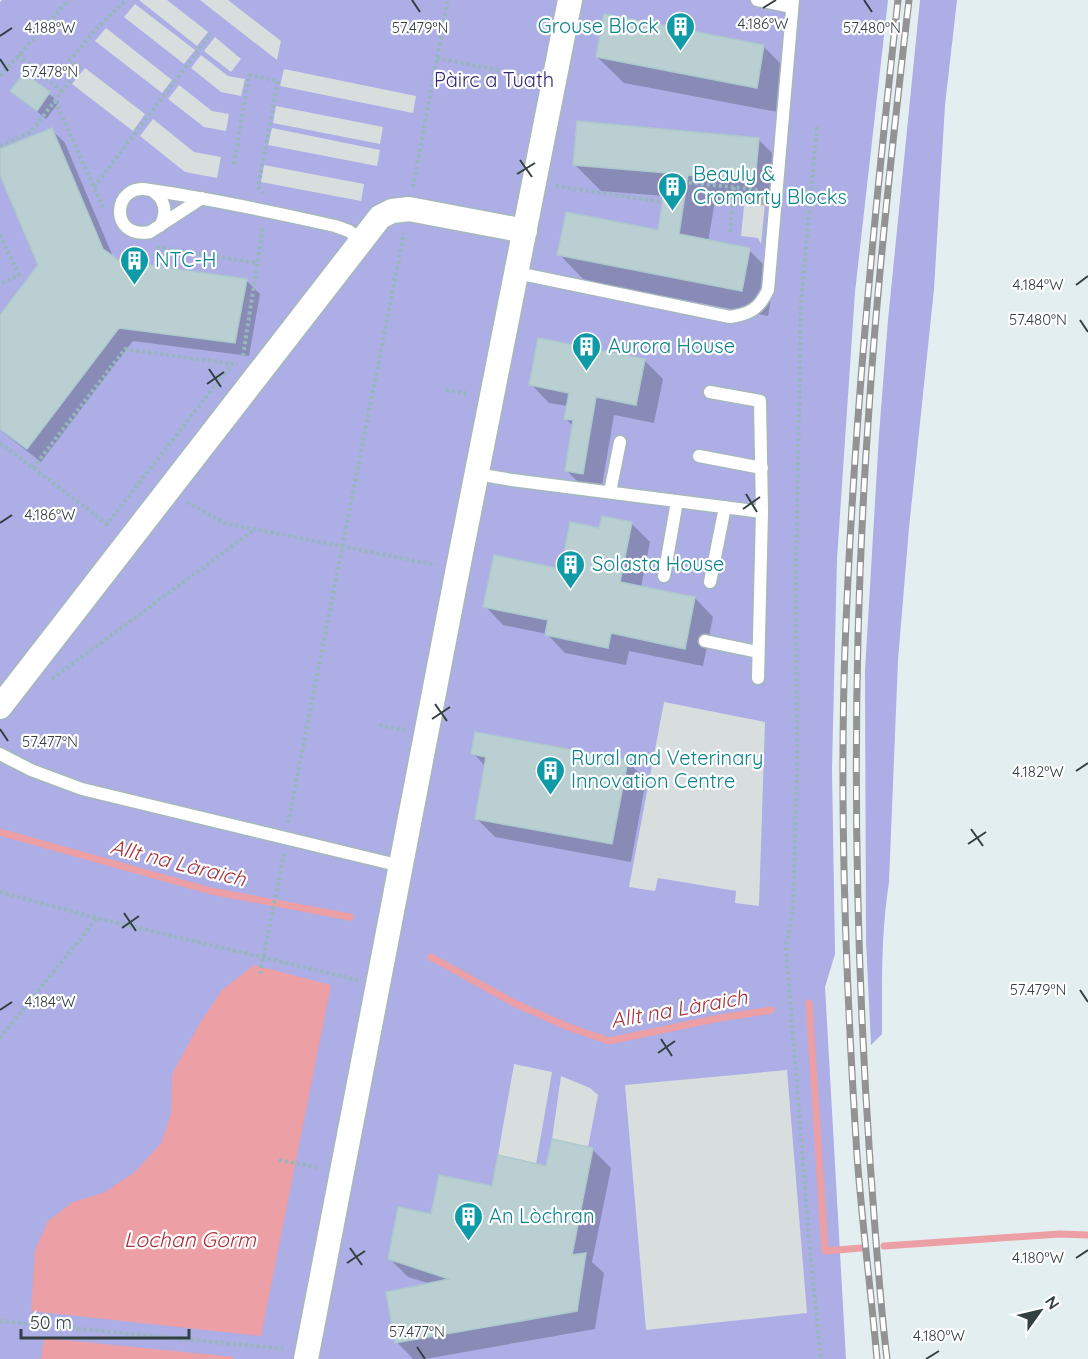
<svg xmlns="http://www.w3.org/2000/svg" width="1088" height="1359" font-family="Quicksand,sans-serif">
<rect width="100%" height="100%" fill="#e3eef1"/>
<!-- green -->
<path fill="#acaee5" d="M 2,0 L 888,0 L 855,292 L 837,559 L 832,769 L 835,954 L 825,987 L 846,1359 L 0,1359 L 0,2 Z
M 920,0 L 957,0 L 945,105 L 934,289 L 909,528 L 898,660 L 889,882 C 881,933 882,983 882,1034 L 871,1045 L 866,940 L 865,671 L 879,435 L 888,320 Z"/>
<!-- parking -->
<path fill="#d8dede" d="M 139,0 L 167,0 L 208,32 L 197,46 Z
M 200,0 L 228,0 L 281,41 L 277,60 Z
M 135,4 L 195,50 L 184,64 L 124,17 Z
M 106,28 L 172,80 L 162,93 L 95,41 Z
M 215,37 L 241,59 L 231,72 L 204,51 Z
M 201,55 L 228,76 L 245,79 L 241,96 L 221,92 L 191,68 Z
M 85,68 L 145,114 L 133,131 L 72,84 Z
M 284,69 L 416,96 L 413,113 L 280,86 Z
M 179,85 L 212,111 L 229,114 L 226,131 L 204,127 L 168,99 Z
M 276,106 L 383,127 L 380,144 L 273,123 Z
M 153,119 L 194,152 L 221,157 L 217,178 L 185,172 L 140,136 Z
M 272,128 L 380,150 L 377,166 L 268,145 Z
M 264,165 L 364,184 L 361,201 L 261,182 Z
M 766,194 L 761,244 L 758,238 L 741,236 L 745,196 L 763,197 Z
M 664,702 L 765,722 L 759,906 L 735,903 L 736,891 L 658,878 L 655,891 L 629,887 Z
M 514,1064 L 552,1072 L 536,1164 L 498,1155 Z
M 787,1070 L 807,1313 L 646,1330 L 625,1085 Z
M 561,1076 L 590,1088 L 598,1095 L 588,1147 L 552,1139 Z"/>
<!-- water -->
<path fill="#ed9fa6" d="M 254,965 L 331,985 L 261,1336 L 31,1311 L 35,1250 L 48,1221 L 73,1202 L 103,1193 L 135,1172 L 161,1143 L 171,1114 L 172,1074 L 200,1023 L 222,990 Z
M 44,1338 L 234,1357 L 233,1359 L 41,1359 Z"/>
<!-- shadow -->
<path fill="#0003" d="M 764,47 L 790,73 L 783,113 L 624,83 L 597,57 Z
M 25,75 L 59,102 L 46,119 L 12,91 Z
M 51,129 L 65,143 L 114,259 L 120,263 L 246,280 L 260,294 L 249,356 L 133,341 L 41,462 L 0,430 L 0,317 L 40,265 L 0,171 L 0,151 Z
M 758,139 L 785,166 L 781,207 L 715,201 L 708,242 L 749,250 L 775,276 L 768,316 L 585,281 L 559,254 L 659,232 L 665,196 L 601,191 L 574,164 Z
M 644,360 L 663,379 L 654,423 L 614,415 L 601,492 L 585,489 L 566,470 L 574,427 L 565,418 L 568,406 L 549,403 L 531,384 Z
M 631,523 L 650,542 L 641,587 L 695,598 L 713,617 L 703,666 L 629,651 L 626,665 L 565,653 L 547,634 L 503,625 L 485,606 L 562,571 L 600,530 Z
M 473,753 L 627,761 L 646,780 L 631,862 L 495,837 L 476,818 L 485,766 Z
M 592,1149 L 611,1168 L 592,1262 L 604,1273 L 595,1329 L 425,1359 L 413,1359 L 397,1342 L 431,1284 L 408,1277 L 390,1259 L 432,1215 L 493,1188 Z"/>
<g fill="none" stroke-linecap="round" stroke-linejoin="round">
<!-- stream -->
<path stroke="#ed9fa6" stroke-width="7" d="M 0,832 L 211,891 L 350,917
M 431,957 L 514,1003 L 566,1026 L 609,1041 L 714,1019 L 771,1010
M 809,1003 L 825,1251 L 861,1248
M 884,1246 L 1060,1234 L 1088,1235"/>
</g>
<!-- building -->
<path fill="#b9cfd2" stroke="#acc9cc" stroke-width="1.5" d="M 604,14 L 764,45 L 757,88 L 596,57 Z
M 24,73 L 50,92 L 37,111 L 10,91 Z
M 577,121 L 759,138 L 755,182 L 688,175 L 679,234 L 750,248 L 742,291 L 557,255 L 566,212 L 658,230 L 667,173 L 573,165 Z
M 52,128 L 103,249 L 120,261 L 247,279 L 235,343 L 119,328 L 27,449 L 0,429 L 0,315 L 38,265 L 0,175 L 0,149 Z
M 538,338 L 645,359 L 636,405 L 596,397 L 583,474 L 565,471 L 573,420 L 564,419 L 569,393 L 529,385 Z
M 602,516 L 632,522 L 620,582 L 695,597 L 685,649 L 611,633 L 608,648 L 545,635 L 548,620 L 483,607 L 494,555 L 561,569 L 570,522 L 599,528 Z
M 475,732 L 628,760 L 612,844 L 475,819 L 486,757 L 471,754 Z
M 552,1139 L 593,1148 L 572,1255 L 586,1253 L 577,1311 L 395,1343 L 386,1292 L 449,1279 L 388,1259 L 398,1207 L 431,1214 L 439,1175 L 492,1186 L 498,1155 L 546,1166 Z"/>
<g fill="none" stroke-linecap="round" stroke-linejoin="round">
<defs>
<path id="service" d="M 757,0 L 792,7
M 151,190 C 165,198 168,212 160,226
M 202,198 L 150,232 C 108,240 112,181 150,190 C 212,199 273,212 335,226 L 349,231 L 362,241
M 517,273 L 730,317 C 750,314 759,309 768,290 L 793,0
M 699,456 L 762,468
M 477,474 L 512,480 L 762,512 L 760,401 L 710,392
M 610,492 L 620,442
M 664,576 L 677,501
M 710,582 L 725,507
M 705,641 L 758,652
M 758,678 L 762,512
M 0,754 L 31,770 L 82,789 L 401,866"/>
<path id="minor" d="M 0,707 L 380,217 L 392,211 L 409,209 L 525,231
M 306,1359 L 458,568 L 570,0"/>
</defs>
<!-- service casing -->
<use href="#service" stroke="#a6b8bc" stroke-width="15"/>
<!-- minor casing -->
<use href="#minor" stroke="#a6b8bc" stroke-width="27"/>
<!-- path -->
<path stroke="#97b7bd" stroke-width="4" stroke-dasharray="3 3" stroke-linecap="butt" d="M 18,55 L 63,92
M 437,58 L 533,77
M 0,76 L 69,0
M 55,101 L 103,207
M 817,127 L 801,302 L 796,571 L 797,773 L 793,908 L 786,948 L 810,1251 L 821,1359
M 0,146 L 31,132 L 80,68 L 70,60 L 99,26 L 126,0
M 234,164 L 249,75 L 278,81 L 258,187 L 263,193
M 683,182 L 760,190
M 556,186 L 662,202
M 94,187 L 211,34
M 413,187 L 448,0
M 730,232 L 734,187
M 0,235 L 19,275 L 0,284
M 157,247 L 257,263
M 243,356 L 263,227
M 446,390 L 470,394
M 0,443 L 107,524 L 232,364 L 238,364
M 33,468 L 125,349 L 232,364
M 187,502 L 224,523 L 436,565
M 52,679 L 254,530
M 379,725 L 405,730
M 288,823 L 404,233
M 0,892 L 97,918 L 358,980
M 260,974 L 284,854
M 0,1038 L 97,918
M 279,1160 L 321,1168
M 0,1321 L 286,1349"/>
<!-- service -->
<use href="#service" stroke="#fff" stroke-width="12"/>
<!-- minor -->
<use href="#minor" stroke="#fff" stroke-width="24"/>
<defs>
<path id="rail" d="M 877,1359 C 871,1291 862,1223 857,1155 C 846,987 839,816 845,648 C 853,431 874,216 898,0
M 887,1359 C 879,1293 875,1227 870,1161 C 853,911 851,659 869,409 C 878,272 893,136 909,0"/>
</defs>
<!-- rail casing -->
<use href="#rail" stroke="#939393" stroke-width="7"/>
<!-- rail -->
<use href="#rail" stroke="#fff" stroke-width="4.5" stroke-dasharray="14" stroke-linecap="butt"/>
</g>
<!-- ticks -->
<path fill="none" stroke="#334042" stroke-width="2" d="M 412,0 L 420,12M 864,0 L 872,12M 763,8 L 776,0M 0,36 L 12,28M 0,59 L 8,71M 520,160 L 532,177M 517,174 L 535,163M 1076,285 L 1088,276M 1080,320 L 1088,332M 209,369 L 221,387M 207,384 L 224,372M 746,494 L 757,512M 743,509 L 760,497M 0,523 L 12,515M 435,704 L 447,721M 432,719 L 450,707M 0,729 L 8,741M 1076,771 L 1088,763M 971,829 L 983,846M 968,844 L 986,832M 124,913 L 136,931M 122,928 L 139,916M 1080,990 L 1088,1002M 0,1010 L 12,1002M 661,1039 L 672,1056M 658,1053 L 675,1041M 350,1248 L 362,1265M 1076,1258 L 1088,1250M 347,1263 L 365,1251M 417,1347 L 425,1359M 926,1359 L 939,1351"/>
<!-- icons -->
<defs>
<symbol id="building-pin" viewBox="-11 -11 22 30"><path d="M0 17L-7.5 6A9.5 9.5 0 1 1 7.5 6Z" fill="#0f9aa8" stroke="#fff"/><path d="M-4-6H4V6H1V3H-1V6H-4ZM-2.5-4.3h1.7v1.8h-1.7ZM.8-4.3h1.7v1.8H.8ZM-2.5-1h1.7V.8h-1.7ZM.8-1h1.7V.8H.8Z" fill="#fff"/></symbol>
</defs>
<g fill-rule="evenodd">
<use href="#building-pin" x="664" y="10" width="33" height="45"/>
<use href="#building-pin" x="656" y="170" width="33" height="45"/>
<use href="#building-pin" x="118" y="244" width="33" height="45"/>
<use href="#building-pin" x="570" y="330" width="33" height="45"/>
<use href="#building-pin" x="554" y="548" width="33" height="45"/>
<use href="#building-pin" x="534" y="754" width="33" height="45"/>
<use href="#building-pin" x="452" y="1200" width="33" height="45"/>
</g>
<g text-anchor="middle" stroke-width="4.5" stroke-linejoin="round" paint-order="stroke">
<!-- culture labels -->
<g font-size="20" fill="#0d838f" stroke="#fff" text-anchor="start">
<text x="659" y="33" text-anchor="end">Grouse Block</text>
<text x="693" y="181">Beauly &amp;<tspan x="693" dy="23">Cromarty Blocks</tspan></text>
<text x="155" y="267">NTC-H</text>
<text x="608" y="353">Aurora House</text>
<text x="592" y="571">Solasta House</text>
<text x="571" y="765">Rural and Veterinary<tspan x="571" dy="23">Innovation Centre</tspan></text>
<text x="489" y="1223">An Lòchran</text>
</g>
<!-- park labels -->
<g font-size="20" fill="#332971" stroke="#fff">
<text x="494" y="87">Pàirc a Tuath</text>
</g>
<!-- water labels -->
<g font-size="21" font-style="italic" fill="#aa3139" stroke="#fff">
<text transform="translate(178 863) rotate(14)" y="7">Allt na Làraich</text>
<text transform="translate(679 1009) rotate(-10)" y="7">Allt na Làraich</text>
<text x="190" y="1247">Lochan Gorm</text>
</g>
</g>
<g font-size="15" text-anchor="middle" fill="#334042" stroke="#fff" stroke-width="4.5" stroke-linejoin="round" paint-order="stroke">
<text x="763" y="29">4.186°W</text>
<text x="872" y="33">57.480°N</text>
<text x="420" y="33">57.479°N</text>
<text x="50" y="33">4.188°W</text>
<text x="50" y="77">57.478°N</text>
<text x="1038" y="290">4.184°W</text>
<text x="1038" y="325">57.480°N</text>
<text x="50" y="520">4.186°W</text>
<text x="50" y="747">57.477°N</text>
<text x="1038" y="777">4.182°W</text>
<text x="1038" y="995">57.479°N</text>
<text x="50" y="1007">4.184°W</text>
<text x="1038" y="1263">4.180°W</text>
<text x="417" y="1337">57.477°N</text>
<text x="939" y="1341">4.180°W</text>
</g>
<!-- north arrow -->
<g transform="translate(1040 1311) rotate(56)" stroke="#ffffff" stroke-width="4.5" paint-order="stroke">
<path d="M0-4.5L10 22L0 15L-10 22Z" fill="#334042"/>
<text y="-9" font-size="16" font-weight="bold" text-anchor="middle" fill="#334042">N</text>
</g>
<!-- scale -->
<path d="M21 1329v9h168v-9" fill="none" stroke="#334042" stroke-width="3"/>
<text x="30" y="1329" font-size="18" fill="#334042" stroke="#ffffff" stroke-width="4.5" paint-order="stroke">50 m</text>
</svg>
